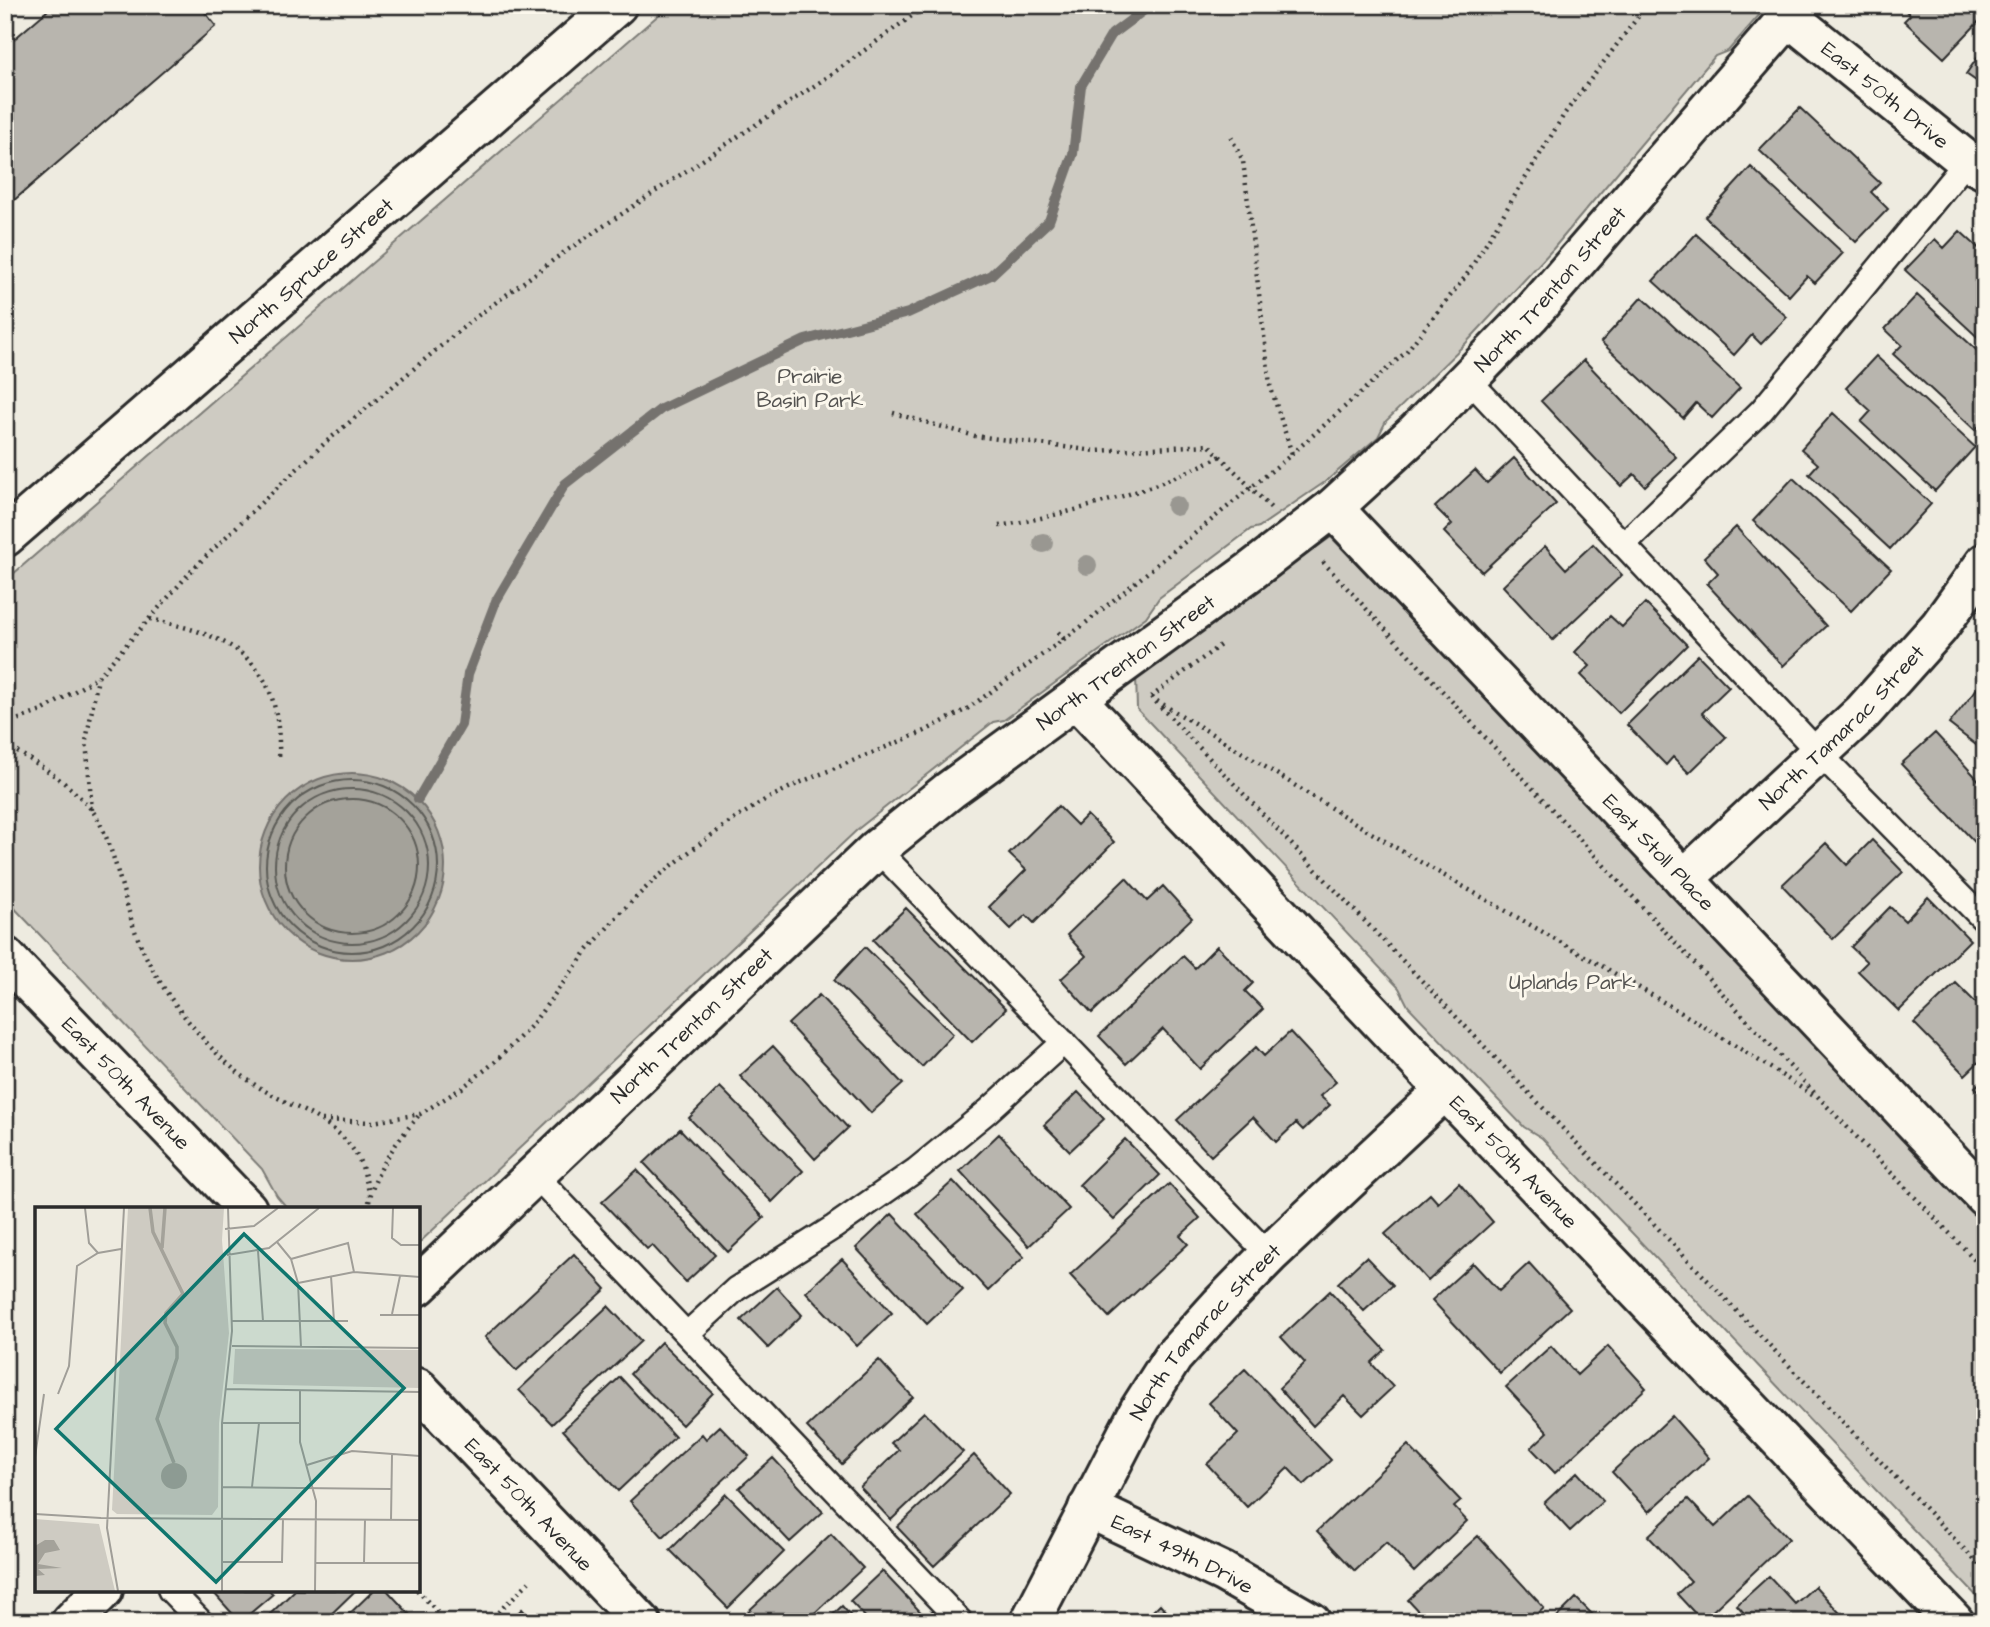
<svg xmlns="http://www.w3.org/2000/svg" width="1990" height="1627" font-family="'Architects Daughter',sans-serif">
<rect width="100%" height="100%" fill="#eeebe0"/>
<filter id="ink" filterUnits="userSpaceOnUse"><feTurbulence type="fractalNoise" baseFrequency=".0143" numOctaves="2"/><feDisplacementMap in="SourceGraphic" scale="14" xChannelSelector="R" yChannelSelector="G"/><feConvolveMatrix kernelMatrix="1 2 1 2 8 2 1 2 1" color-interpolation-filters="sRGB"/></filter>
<g filter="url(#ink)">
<!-- green -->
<path fill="#cecbc2" stroke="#7c7b76" stroke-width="2" d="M 670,5 L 1768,5 L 1728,51 L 1715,56 L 1553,249 L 1466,343 L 1386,421 L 1378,437 L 1325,482 L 1259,527 L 1251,529 L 1159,598 L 1146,617 L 1004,720 L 993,722 L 858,829 L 418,1244 L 418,1209 L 288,1209 L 277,1196 L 262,1169 L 5,898 L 5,581 Z
M 1331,537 L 1985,1217 L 1985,1605 L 1542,1138 L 1524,1127 L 1408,1006 L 1399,988 L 1137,709 L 1136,676 Z"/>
<!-- water -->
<path fill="#a4a29a" stroke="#74726e" stroke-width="2" d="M259 866a93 93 0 1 1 186 0a93 93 0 1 1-186 0Z"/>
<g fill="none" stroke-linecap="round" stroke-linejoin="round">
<!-- shore -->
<path stroke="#5b5b57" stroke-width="2" d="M266 866a86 86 0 1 1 172 0a86 86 0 1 1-172 0Z
M275 866a77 77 0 1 1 154 0a77 77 0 1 1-154 0Z
M285 866a67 67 0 1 1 134 0a67 67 0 1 1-134 0Z"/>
<!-- stream -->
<path stroke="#74726e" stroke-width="10" d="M 418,799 L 461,725 L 468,674 L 496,601 L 565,484 L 661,409 L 805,340 L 908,313 L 991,275 L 1049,221 L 1073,154 L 1081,86 L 1112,34 L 1151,5"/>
</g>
<!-- building -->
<path fill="#b8b5ae" stroke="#2b2b2b" stroke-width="2" d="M 42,5 L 199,5 L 216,26 L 5,208 L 5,47 L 47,11 Z
M 1900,5 L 1985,5 L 1985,15 L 1944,58 L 1904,21 L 1910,15 Z
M 1985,47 L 1985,87 L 1966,74 Z
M 1800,108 L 1880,183 L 1871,192 L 1888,209 L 1856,242 L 1759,150 Z
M 1751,167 L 1843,253 L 1815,283 L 1807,276 L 1789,296 L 1705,217 Z
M 1960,231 L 1985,254 L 1985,344 L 1905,270 L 1935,239 L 1944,248 Z
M 1696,234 L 1787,317 L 1761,344 L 1752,335 L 1734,355 L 1653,281 Z
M 1917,295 L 1985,358 L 1985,420 L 1975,430 L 1893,354 L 1902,345 L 1885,329 Z
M 1642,297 L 1740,388 L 1712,418 L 1696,403 L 1683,418 L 1601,342 Z
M 1876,356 L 1975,447 L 1935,491 L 1861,422 L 1871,411 L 1846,388 Z
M 1584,360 L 1676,457 L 1645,486 L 1634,474 L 1621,486 L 1541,401 Z
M 1833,413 L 1931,504 L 1890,549 L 1809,474 L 1818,464 L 1801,449 Z
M 1514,458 L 1556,504 L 1482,572 L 1444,532 L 1452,524 L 1435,507 L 1475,470 L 1487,483 Z
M 1793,478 L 1891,569 L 1851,611 L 1753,521 Z
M 1736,527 L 1826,626 L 1783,666 L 1707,584 L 1718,573 L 1704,557 Z
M 1593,544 L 1622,575 L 1553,640 L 1503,586 L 1545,546 L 1566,569 Z
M 1645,603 L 1687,645 L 1619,713 L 1581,675 L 1590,666 L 1575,652 L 1610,616 L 1622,627 Z
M 1698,655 L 1729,687 L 1702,713 L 1726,737 L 1689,773 L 1673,757 L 1666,765 L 1627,725 Z
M 1983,681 L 1985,682 L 1985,752 L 1949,724 Z
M 1935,733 L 1985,787 L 1985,853 L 1901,764 Z
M 1058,806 L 1077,825 L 1087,815 L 1114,842 L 1034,923 L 1026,915 L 1011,929 L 989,907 L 1026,870 L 1009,854 Z
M 1872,840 L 1903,872 L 1833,939 L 1782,885 L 1826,843 L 1847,865 Z
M 1126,878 L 1147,901 L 1163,886 L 1192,918 L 1092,1013 L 1061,979 L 1086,956 L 1067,935 Z
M 1928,897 L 1970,940 L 1899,1011 L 1858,971 L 1867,962 L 1851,947 L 1890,907 L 1905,921 Z
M 906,908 L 1006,1009 L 972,1042 L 873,940 Z
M 1217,946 L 1253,983 L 1245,991 L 1263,1009 L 1200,1069 L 1163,1029 L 1126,1064 L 1099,1036 L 1183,956 L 1195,968 Z
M 865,947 L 953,1034 L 922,1067 L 834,980 Z
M 1956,983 L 1976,1003 L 1985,994 L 1985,1056 L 1965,1075 L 1914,1023 Z
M 819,995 L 903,1084 L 871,1113 L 788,1024 Z
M 1290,1032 L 1336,1082 L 1320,1096 L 1330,1105 L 1303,1130 L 1296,1123 L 1276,1142 L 1253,1117 L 1211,1156 L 1177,1120 L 1256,1047 L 1264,1056 Z
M 773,1046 L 848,1128 L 815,1159 L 740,1076 Z
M 1985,1078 L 1985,1098 L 1975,1087 Z
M 720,1087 L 803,1171 L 772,1202 L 689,1118 Z
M 1078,1092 L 1104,1119 L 1070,1151 L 1044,1125 Z
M 680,1129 L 764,1218 L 728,1252 L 644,1163 Z
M 999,1134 L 1069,1209 L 1029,1246 L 960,1171 Z
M 1125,1139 L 1160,1175 L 1114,1220 L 1079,1185 Z
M 637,1170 L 715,1255 L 686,1282 L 652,1245 L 647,1249 L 602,1202 Z
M 953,1181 L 1024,1257 L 988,1291 L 917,1214 Z
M 1459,1183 L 1493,1222 L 1428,1281 L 1385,1234 L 1430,1194 L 1438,1203 Z
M 1169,1184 L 1200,1218 L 1180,1236 L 1188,1244 L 1109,1317 L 1070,1275 Z
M 892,1214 L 963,1290 L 927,1324 L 856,1248 Z
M 574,1254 L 606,1289 L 516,1371 L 485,1337 Z
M 1366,1257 L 1393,1285 L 1364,1311 L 1338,1283 Z
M 842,1259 L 892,1313 L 857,1346 L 806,1292 Z
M 1473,1263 L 1499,1291 L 1529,1263 L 1570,1308 L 1500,1373 L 1432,1300 Z
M 777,1287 L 802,1315 L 768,1348 L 741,1320 Z
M 1330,1291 L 1385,1350 L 1371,1363 L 1393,1387 L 1363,1415 L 1344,1396 L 1313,1426 L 1279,1388 L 1305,1363 L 1281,1337 Z
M 608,1306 L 641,1341 L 552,1424 L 519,1390 Z
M 661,1342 L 713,1393 L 682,1425 L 630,1374 Z
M 1551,1346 L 1577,1375 L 1608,1346 L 1646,1388 L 1555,1473 L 1531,1448 L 1548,1432 L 1506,1387 Z
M 879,1360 L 913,1397 L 842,1464 L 807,1427 Z
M 1245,1369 L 1331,1460 L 1304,1485 L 1288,1468 L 1247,1507 L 1207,1464 L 1238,1434 L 1209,1403 Z
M 620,1377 L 675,1437 L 618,1491 L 563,1430 Z
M 924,1412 L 963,1452 L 891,1520 L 860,1487 L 899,1450 L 891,1443 Z
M 1672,1416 L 1709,1458 L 1649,1512 L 1612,1472 Z
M 720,1426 L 749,1456 L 663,1537 L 630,1501 L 702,1434 L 706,1439 Z
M 1408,1445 L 1461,1501 L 1454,1507 L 1467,1521 L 1414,1572 L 1386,1542 L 1355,1571 L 1317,1531 Z
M 974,1455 L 1010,1494 L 934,1566 L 897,1527 Z
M 773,1458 L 823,1512 L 790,1542 L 739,1488 Z
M 1577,1472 L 1603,1501 L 1570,1531 L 1544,1503 Z
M 726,1494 L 784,1552 L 728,1608 L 670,1550 Z
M 1748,1496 L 1789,1539 L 1702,1621 L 1677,1594 L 1691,1581 L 1648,1536 L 1688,1499 L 1715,1527 Z
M 831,1534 L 863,1568 L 805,1622 L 745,1622 L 741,1618 Z
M 1478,1536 L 1544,1608 L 1529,1622 L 1481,1622 L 1477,1617 L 1473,1622 L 1428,1622 L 1408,1600 Z
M 882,1571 L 930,1622 L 870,1622 L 850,1601 Z
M 1769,1576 L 1795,1604 L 1815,1586 L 1848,1622 L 1752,1622 L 1737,1605 Z
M 215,1590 L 269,1590 L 273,1594 L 240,1622 L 213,1592 Z
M 295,1590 L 356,1590 L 323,1622 L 265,1622 L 264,1620 Z
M 374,1590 L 387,1590 L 411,1616 L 405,1622 L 341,1622 Z
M 1576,1598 L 1600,1622 L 1552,1622 Z
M 1160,1604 L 1176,1622 L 1142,1622 Z
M 842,1606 L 856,1622 L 825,1622 Z
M 522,1609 L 533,1622 L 508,1622 Z"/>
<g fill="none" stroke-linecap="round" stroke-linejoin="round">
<defs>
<path id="service" d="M 1468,379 L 1819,753 L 1985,921
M 1623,545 L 1762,410 L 1967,161
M 877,849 L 1269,1255
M 535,1175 L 961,1622
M 688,1333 L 736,1289 L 834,1227 L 916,1170 L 988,1111 L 1064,1042
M 170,1590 L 201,1622"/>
<g id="minor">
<path id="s1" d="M 1789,17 L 1967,161 L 1985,170"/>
<path id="s2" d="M 1333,508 L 1985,1197"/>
<path id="s3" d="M 1076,699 L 1445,1090 L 1954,1622"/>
<path id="s4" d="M 1684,879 L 1863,712 L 1939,627 L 1985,563"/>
<path id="s5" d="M 5,957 L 247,1209"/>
<path id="s6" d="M 418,1286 L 877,849 L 950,790 L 1251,571 L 1333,508 L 1416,432 L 1530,315 L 1799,5"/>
<path id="s7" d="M 418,1388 L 641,1622"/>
<path id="s8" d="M 1088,1508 L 1223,1572 L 1311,1622"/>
<path d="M 71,1622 L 103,1590"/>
<path id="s9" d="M 1030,1622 L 1140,1409 L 1173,1357 L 1220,1305 L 1269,1255 L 1445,1090"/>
</g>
<g id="tertiary">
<path id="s10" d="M 5,537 L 617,5"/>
</g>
</defs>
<!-- service casing -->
<use href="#service" stroke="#2b2b2b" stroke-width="28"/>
<!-- minor casing -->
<use href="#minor" stroke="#2b2b2b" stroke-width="44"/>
<!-- tertiary casing -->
<use href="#tertiary" stroke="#2b2b2b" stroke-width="44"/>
<!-- path -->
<path stroke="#2b2b2b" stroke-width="4.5" stroke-dasharray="2 5" stroke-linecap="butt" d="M 1231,137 L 1243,161 L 1270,385 L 1292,454
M 893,413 L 975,436 L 1096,451 L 1209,445 L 1271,508
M 999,526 C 1076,513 1151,491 1221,456
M 1323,562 L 1822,1101 L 1985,1270
M 150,619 C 237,637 282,662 279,760
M 1058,632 L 1064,639
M 1151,697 L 1985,1571
M 1151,697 L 1223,643
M 1157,701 C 1241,750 1322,804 1405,853 C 1543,933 1683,1009 1815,1097
M 5,724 L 42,711 L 98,677 L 193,569 L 265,499 L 326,442 L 472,320 L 563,253 L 829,76 L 927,5
M 5,745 C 36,762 67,781 90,808 C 111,832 123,896 134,928 C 147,965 169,999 194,1028 C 212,1050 233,1071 257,1086 C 294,1110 342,1120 361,1164 C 365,1174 367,1185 370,1195
M 92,810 L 86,741 L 98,678
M 322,1120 L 373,1122 L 420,1114 L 462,1088 L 495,1062 L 531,1026 L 587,951 L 622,911 L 654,880 L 689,852 L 724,826 L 763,801 L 799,783 L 925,731 L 967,709 L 1082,626 L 1292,454 L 1406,352 L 1466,276 L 1565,113 L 1647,5
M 368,1209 C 372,1173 397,1141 420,1114
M 417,1590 L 447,1622
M 488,1622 L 529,1582"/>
<!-- service -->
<use href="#service" stroke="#fbf7ec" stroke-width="23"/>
<!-- minor -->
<use href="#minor" stroke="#fbf7ec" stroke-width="38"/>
<!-- tertiary -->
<use href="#tertiary" stroke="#fbf7ec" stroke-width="38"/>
</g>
<!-- trees -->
<g fill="#999791">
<circle cx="1176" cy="506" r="10"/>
<circle cx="1043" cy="543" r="10"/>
<circle cx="1087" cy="565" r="10"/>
</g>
</g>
<g text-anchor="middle" stroke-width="6" stroke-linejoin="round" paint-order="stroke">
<!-- street labels -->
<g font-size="21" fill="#2b2b2b" stroke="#fbf7ec">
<text dy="7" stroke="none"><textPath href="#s1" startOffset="124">East 50th Drive</textPath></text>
<text dy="7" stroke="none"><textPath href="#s10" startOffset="406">North Spruce Street</textPath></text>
<text dy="7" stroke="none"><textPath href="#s6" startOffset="1512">North Trenton Street</textPath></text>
<text dy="7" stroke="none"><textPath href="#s6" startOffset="945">North Trenton Street</textPath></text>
<text dy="7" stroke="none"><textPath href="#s4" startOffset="219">North Tamarac Street</textPath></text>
<text dy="7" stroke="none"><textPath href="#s2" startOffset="474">East Stoll Place</textPath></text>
<text dy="7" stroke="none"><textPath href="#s6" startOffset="378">North Trenton Street</textPath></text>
<text dy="7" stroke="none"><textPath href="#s5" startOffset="175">East 50th Avenue</textPath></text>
<text dy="7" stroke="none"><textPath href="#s3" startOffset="637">East 50th Avenue</textPath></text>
<text dy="7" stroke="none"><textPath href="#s9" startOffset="341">North Tamarac Street</textPath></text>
<text dy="7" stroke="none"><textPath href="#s7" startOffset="161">East 50th Avenue</textPath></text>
<text dy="7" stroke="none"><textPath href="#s8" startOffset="105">East 49th Drive</textPath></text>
</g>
<!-- park labels -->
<g font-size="21" fill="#545351" stroke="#fbf7ec">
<text x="810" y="383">Prairie<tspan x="810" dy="24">Basin Park</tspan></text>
<text x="1572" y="989">Uplands Park</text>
</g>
</g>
<!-- overview -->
<g transform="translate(35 1207)">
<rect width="385" height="385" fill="#eeebe0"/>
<path d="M 93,1 L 189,1 L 187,33 L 194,126 L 184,216 L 183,300 L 177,308 L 82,307 L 77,303 ZM 200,142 L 385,143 L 385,181 L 198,177 ZM 0,312 L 64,317 L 80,384 L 0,384 Z" fill="#cecbc2"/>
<path d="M126 269a13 13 0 1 1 26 0a13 13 0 1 1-26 0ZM 10,333 L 19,333 L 25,343 L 10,346 L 3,357 L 27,361 L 3,362 L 10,368 L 0,369 L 0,339 Z" fill="#a4a29a"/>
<path fill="none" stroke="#a4a29a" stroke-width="3.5" d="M 115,1 L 118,25 L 148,87 L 131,106 L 130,116 L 142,140 L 142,151 L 122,212 L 139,256M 127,41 L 130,1"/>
<path fill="none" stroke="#a09e98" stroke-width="2" d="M 50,1 L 54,36 L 63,46M 358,1 L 357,31 L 366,38 L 385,38M 190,22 L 219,19 L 243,1M 242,35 L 256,52 L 263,76 L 266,140M 223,44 L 228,114M 192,48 L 234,41 L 284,1M 256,52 L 313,36 L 319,65M 296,69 L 299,114M 263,76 L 319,65 L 385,70M 357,107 L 365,69M 345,108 L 385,108M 197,114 L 313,114M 197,139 L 385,141M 191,182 L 385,185M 265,183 L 265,235 L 281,294 L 280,384M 23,187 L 34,159 L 42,59 L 63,46 L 86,42M 187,216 L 264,216M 0,250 L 9,187M 272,258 L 317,244 L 385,249M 187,280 L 356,282M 217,280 L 224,216M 0,307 L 66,311 L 385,313M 356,313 L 357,248M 187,355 L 247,355 L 248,312M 280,356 L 385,356M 329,356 L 330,313M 83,384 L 72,321 L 89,1M 187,384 L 187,216 L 197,124 L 193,1"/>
<path fill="#0f766e" fill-opacity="0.15" stroke="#0f766e" stroke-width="3.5" d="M 209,27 L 369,181 L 181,375 L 21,222 Z"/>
<rect width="385" height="385" fill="none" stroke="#2b2b2b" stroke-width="3.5"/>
</g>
<!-- margin -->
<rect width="1990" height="1627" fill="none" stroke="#fbf7ec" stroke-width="28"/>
<rect x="14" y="14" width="1962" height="1599" fill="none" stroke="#2b2b2b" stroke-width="2.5" filter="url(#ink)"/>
</svg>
